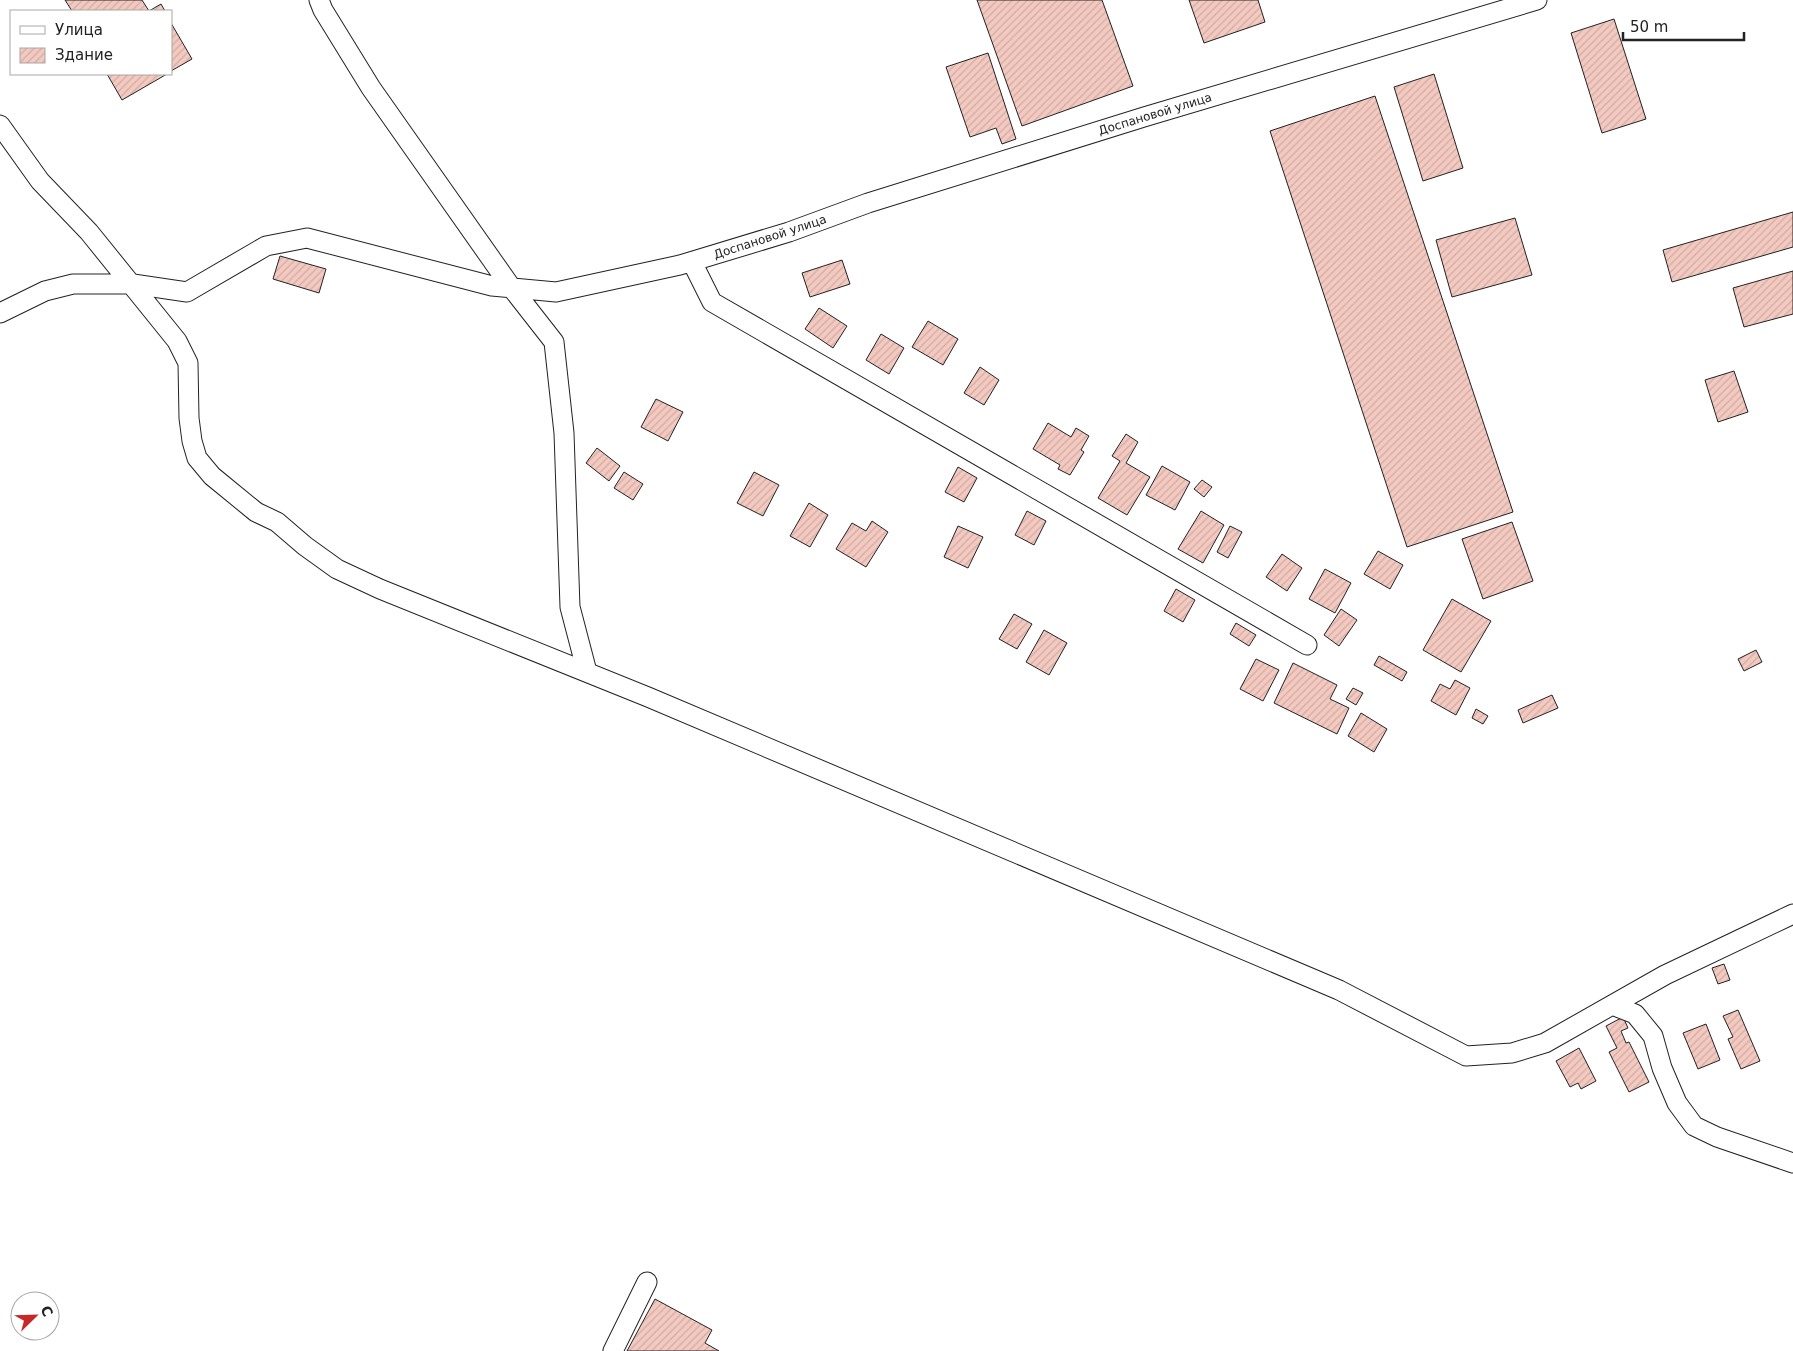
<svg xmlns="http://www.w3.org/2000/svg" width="1793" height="1351" font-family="'DejaVu Sans',sans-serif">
<defs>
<pattern id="building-hatch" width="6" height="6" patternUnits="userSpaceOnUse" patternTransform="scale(1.25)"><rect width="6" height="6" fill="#f3c9c0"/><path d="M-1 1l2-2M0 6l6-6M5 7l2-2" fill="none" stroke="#d0aca5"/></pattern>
</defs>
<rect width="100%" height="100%" fill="#fff"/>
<!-- building -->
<path fill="url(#building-hatch)" stroke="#222" d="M 65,0 L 142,0 L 149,11 L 161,4 L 165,11 L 72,11 Z
M 977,0 L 1102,0 L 1133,86 L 1022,126 Z
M 1189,0 L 1258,0 L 1265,22 L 1204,43 Z
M 1614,19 L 1646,119 L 1602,133 L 1571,33 Z
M 171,23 L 192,59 L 171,71 Z
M 988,53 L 1016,139 L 1002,144 L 996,128 L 970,137 L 946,67 Z
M 107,74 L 167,74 L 122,100 Z
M 1434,74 L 1463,168 L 1423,181 L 1394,87 Z
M 1375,96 L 1513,512 L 1407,547 L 1270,131 Z
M 1793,212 L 1793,247 L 1672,282 L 1663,250 Z
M 1515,218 L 1532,275 L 1452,297 L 1436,240 Z
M 280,256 L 326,269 L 319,293 L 273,279 Z
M 842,260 L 850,284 L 810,297 L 802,273 Z
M 1793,271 L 1793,314 L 1744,327 L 1733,288 Z
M 819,308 L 847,326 L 833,348 L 805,329 Z
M 928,321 L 958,339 L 943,365 L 912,347 Z
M 881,334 L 904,348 L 889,374 L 866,360 Z
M 980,367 L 999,380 L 984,405 L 964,393 Z
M 1734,371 L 1748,412 L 1718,422 L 1705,380 Z
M 656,399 L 683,412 L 668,441 L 641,427 Z
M 1048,423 L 1071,437 L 1076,428 L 1089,436 L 1081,450 L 1084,452 L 1070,475 L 1058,469 L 1060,465 L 1033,449 Z
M 1126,434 L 1138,442 L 1126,463 L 1150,477 L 1127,515 L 1098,498 L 1120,461 L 1112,456 Z
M 597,448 L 620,466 L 609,481 L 586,463 Z
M 1162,466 L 1190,482 L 1175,510 L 1146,495 Z
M 958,467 L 977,478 L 964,502 L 945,492 Z
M 624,472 L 643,484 L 633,500 L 614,488 Z
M 754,472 L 779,485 L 763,516 L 737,503 Z
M 1202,480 L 1212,487 L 1204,497 L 1194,489 Z
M 809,503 L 828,515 L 810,547 L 790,536 Z
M 1027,511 L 1046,521 L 1034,545 L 1015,535 Z
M 1201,511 L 1224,525 L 1203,563 L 1178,549 Z
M 872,521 L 888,532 L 866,567 L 836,549 L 852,523 L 866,531 Z
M 1512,522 L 1533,581 L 1483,599 L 1462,539 Z
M 958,526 L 983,537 L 968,568 L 944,557 Z
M 1230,526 L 1242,532 L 1228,558 L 1217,552 Z
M 1378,551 L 1403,565 L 1390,589 L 1364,574 Z
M 1282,554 L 1302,568 L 1287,591 L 1266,577 Z
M 1325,569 L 1351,583 L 1335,613 L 1309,599 Z
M 1176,589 L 1195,600 L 1183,622 L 1164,611 Z
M 1452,599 L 1491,621 L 1461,672 L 1423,650 Z
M 1341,609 L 1357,620 L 1339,646 L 1324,635 Z
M 1014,614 L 1032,624 L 1017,649 L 999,639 Z
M 1236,623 L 1256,635 L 1249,646 L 1230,634 Z
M 1044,630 L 1067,643 L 1049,675 L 1026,662 Z
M 1756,650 L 1762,662 L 1744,671 L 1738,659 Z
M 1379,656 L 1407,672 L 1402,681 L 1374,665 Z
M 1256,659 L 1279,670 L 1263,701 L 1240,689 Z
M 1293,663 L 1337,685 L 1330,699 L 1349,708 L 1337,734 L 1274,703 Z
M 1455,680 L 1470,688 L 1456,715 L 1431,701 L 1440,684 L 1450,689 Z
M 1353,688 L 1363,693 L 1356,705 L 1346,699 Z
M 1552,695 L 1558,708 L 1523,723 L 1518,710 Z
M 1476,709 L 1488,716 L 1483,724 L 1472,718 Z
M 1361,713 L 1387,729 L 1374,752 L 1348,736 Z
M 1724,964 L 1730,980 L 1718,984 L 1712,968 Z
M 1738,1010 L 1760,1061 L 1741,1069 L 1728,1039 L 1733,1037 L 1723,1016 Z
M 1623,1017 L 1628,1028 L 1621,1031 L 1626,1043 L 1629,1042 L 1649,1082 L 1629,1092 L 1609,1052 L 1617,1048 L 1606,1026 Z
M 1706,1024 L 1720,1060 L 1698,1069 L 1683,1033 Z
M 1579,1048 L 1596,1081 L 1581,1089 L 1578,1083 L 1570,1087 L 1556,1061 Z
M 655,1299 L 712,1330 L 705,1343 L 719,1351 L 627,1351 Z"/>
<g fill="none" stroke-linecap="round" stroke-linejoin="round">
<defs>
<path id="minor" d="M 319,0 L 323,10 L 371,88 L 511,287 L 554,342 L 564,433 L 570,607 L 587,672
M 0,125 L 40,181 L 89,232 L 177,341 L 188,363 L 189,418 L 192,441 L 197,458 L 212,476 L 256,512 L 277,522 L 305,546 L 337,569 L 380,589 L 648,697 L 1339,990 L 1466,1056 L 1512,1053 L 1545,1043 L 1665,975 L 1793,914
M 692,262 L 712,302 L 1307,645
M 0,313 L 45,291 L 73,284 L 133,284 L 187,292 L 266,246 L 307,238 L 492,286 L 556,292 L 680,265 L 789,232 L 868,203 L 1144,117 L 1537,0
M 1612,1005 L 1635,1014 L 1653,1036 L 1662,1068 L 1677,1103 L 1694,1126 L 1717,1137 L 1793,1163
M 613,1351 L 647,1282"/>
</defs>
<!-- minor casing -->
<use href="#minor" stroke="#222" stroke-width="21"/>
<!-- minor -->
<use href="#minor" stroke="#fff" stroke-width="19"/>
</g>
<g text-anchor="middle" stroke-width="4" stroke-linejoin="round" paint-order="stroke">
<!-- street labels -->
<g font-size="12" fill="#222" stroke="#fff">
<text transform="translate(1155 114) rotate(-17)" y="4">Доспановой улица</text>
<text transform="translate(770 237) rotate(-18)" y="4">Доспановой улица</text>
</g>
</g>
<!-- legend -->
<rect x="10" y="10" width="162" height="65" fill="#ffffff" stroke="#a7a7a7"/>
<rect x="20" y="26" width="25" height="8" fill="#ffffff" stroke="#a7a7a7"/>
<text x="55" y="35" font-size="15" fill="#222222">Улица</text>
<rect x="20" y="48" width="25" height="15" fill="url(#building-hatch)" stroke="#a7a7a7"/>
<text x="55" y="60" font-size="15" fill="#222222">Здание</text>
<!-- north arrow -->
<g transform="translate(35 1316) rotate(67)"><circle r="24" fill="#ffffff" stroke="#a7a7a7"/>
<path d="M0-4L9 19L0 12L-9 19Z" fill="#c62828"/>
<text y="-8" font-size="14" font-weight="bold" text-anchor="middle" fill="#222222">С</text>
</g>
<!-- scale -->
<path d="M1623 32v8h121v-8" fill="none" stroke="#222222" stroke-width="2.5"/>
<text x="1630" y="32" font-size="15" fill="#222222" stroke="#ffffff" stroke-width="4" paint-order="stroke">50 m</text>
</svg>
